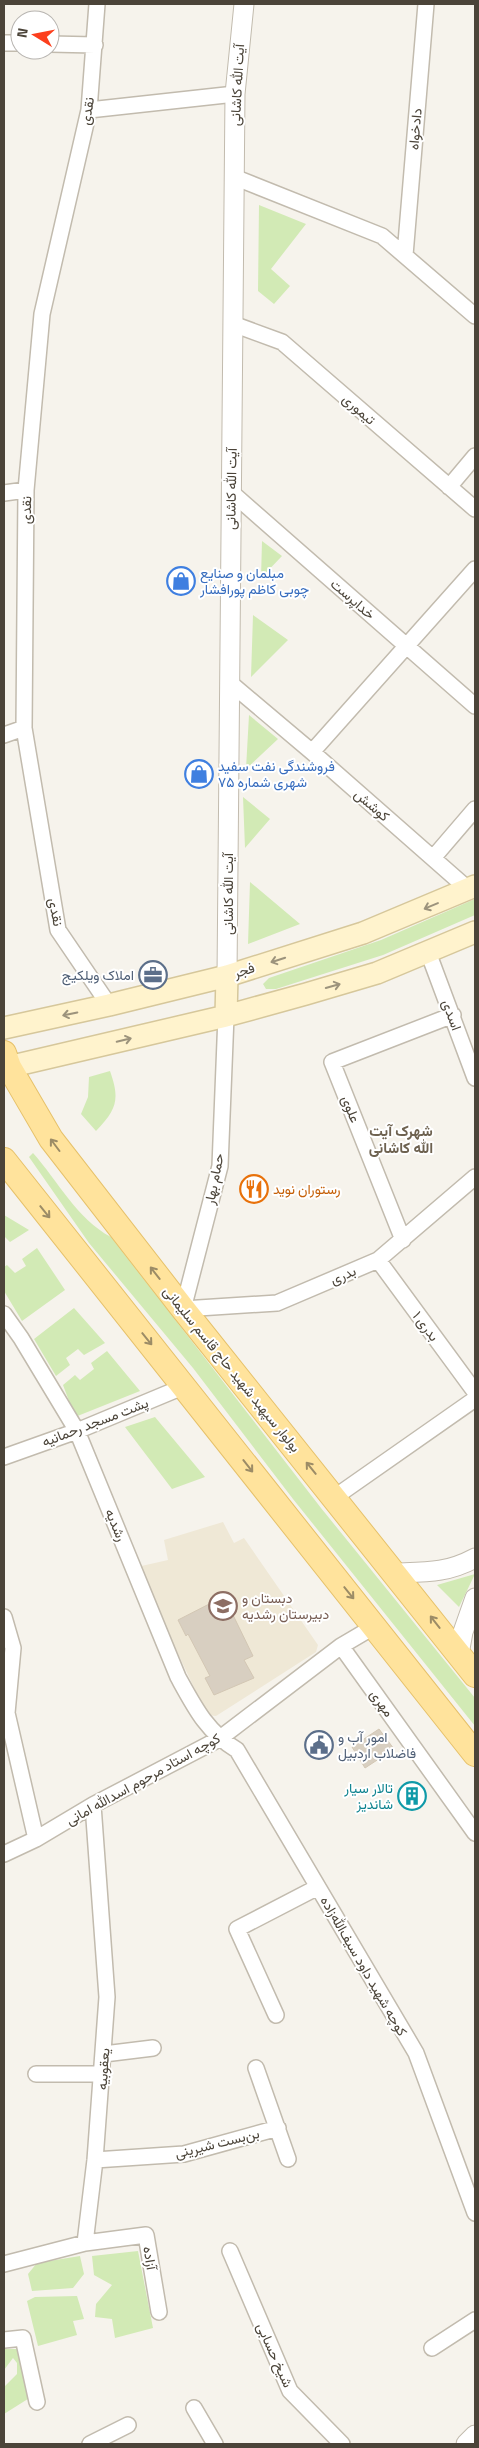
<svg xmlns="http://www.w3.org/2000/svg" width="479" height="2448" font-family="'Titillium Web',Vazirmatn,sans-serif">
<rect width="100%" height="100%" fill="#f6f3ec"/>
<!-- education -->
<path fill="#efe8d6" d="M 223,1522 L 234,1543 L 244,1538 L 318,1645 L 316,1652 L 216,1716 L 207,1715 L 137,1567 L 168,1560 L 164,1540 Z"/>
<!-- green -->
<path fill="#d2eab5" d="M 259,205 L 306,224 L 271,269 L 290,286 L 274,304 L 258,291 Z
M 262,541 L 282,556 L 261,578 Z
M 253,615 L 288,640 L 251,677 Z
M 249,715 L 278,739 L 246,769 Z
M 243,797 L 270,819 L 245,848 Z
M 250,882 L 300,924 L 248,944 Z
M 475,899 L 475,915 L 383,955 L 276,989 L 266,989 L 263,984 L 269,978 L 381,940 Z
M 110,1071 C 120,1099 117,1109 96,1131 L 81,1114 L 88,1097 L 89,1077 Z
M 33,1153 C 58,1181 77,1219 111,1237 L 321,1508 L 475,1698 L 475,1726 L 293,1499 L 193,1368 L 89,1243 L 29,1157 Z
M 4,1215 L 29,1230 L 10,1242 L 4,1236 Z
M 37,1248 L 65,1290 L 22,1321 L 4,1291 L 4,1267 L 7,1265 L 15,1273 L 26,1266 L 22,1259 Z
M 74,1308 L 105,1343 L 84,1355 L 78,1349 L 66,1358 L 70,1365 L 56,1376 L 34,1339 Z
M 107,1351 L 140,1391 L 75,1417 L 63,1385 L 75,1375 L 80,1380 L 94,1369 L 91,1363 Z
M 155,1417 L 205,1477 L 172,1489 L 125,1427 Z
M 475,1574 L 459,1607 L 437,1585 Z
M 138,2251 L 153,2328 L 115,2338 L 112,2319 L 95,2317 L 96,2304 L 112,2285 L 94,2275 L 92,2256 Z
M 80,2256 L 84,2274 L 73,2288 L 32,2291 L 28,2274 L 37,2263 Z
M 77,2296 L 84,2319 L 73,2321 L 77,2335 L 38,2346 L 27,2301 L 35,2297 Z
M 4,2349 L 22,2349 L 31,2397 L 4,2414 L 4,2387 L 17,2374 L 17,2363 L 13,2358 L 4,2370 Z"/>
<!-- building -->
<path fill="#d8cfc1" stroke="#d3c7b4" d="M 217,1600 L 226,1618 L 233,1615 L 253,1656 L 244,1660 L 254,1678 L 214,1695 L 205,1678 L 210,1676 L 188,1634 L 186,1636 L 178,1620 Z
M 379,1729 L 394,1749 L 365,1768 L 352,1747 Z"/>
<g fill="none" stroke-linecap="round" stroke-linejoin="round">
<defs>
<path id="minor" d="M 97,4 L 89,110 L 42,314 L 26,490 L 24,728 L 58,930 L 109,1005
M 4,43 L 20,43
M 50,44 L 95,45
M 89,110 L 235,94
M 234,177 L 382,236 L 475,316
M 405,255 L 426,4
M 233,324 L 282,342 L 475,509
M 449,487 L 475,456
M 231,492 L 475,706
M 4,493 L 26,490
M 229,682 L 312,752 L 469,890
M 4,735 L 24,728
M 312,752 L 475,569
M 433,858 L 475,809
M 428,952 L 475,1078
M 226,1016 L 220,1166 L 183,1309 L 277,1303 L 378,1260 L 475,1177
M 403,1240 L 332,1062 L 453,1015
M 378,1260 L 475,1392
M 4,1314 L 21,1338 L 77,1431 L 178,1677 C 195,1708 207,1732 237,1750 L 416,2053 L 475,2213
M 4,1457 L 77,1431 L 185,1386
M 335,1497 L 475,1399
M 4,1617 L 13,1648 L 7,1713 L 36,1839
M 341,1646 L 475,1833
M 4,1854 L 36,1839 L 93,1805 L 219,1739 L 341,1646 L 375,1626
M 276,2015 L 237,1929 L 318,1887
M 104,2054 L 153,2048
M 256,2068 L 288,2159
M 36,2074 L 103,2074
M 95,2160 L 184,2154 L 278,2128
M 85,2243 L 146,2235 L 159,2312
M 230,2251 L 290,2391 L 342,2444
M 4,2264 L 85,2243 L 95,2160 L 107,1997 L 93,1805
M 4,2340 L 23,2338 L 37,2402
M 432,2348 L 475,2320
M 194,2408 L 215,2444
M 90,2444 L 128,2425"/>
<path id="tertiary" d="M 227,976 L 235,94 L 244,4
M 396,1573 C 427,1572 447,1573 475,1558
M 459,1654 L 463,1632 L 475,1598
M 466,2444 L 475,2435"/>
<path id="secondary" d="M 226,1016 L 227,976
M 4,1028 L 109,1005 L 227,976 L 363,933 L 475,886
M 4,1068 L 226,1016 L 306,994 L 377,973 L 475,932"/>
<path id="primary" d="M 4,1053 L 9,1067 L 51,1139 L 183,1309 L 475,1675
M 4,1160 L 475,1754"/>
</defs>
<!-- minor casing -->
<use href="#minor" stroke="#c2bbae" stroke-width="18"/>
<!-- tertiary casing -->
<use href="#tertiary" stroke="#c2bbae" stroke-width="21"/>
<!-- secondary casing -->
<use href="#secondary" stroke="#d6c79b" stroke-width="24"/>
<!-- primary casing -->
<use href="#primary" stroke="#e6c16a" stroke-width="26"/>
<!-- minor -->
<use href="#minor" stroke="#fff" stroke-width="15"/>
<!-- tertiary -->
<use href="#tertiary" stroke="#fff" stroke-width="19"/>
<!-- secondary -->
<use href="#secondary" stroke="#fff3cd" stroke-width="21"/>
<!-- primary -->
<use href="#primary" stroke="#ffe39c" stroke-width="24"/>
</g>
<!-- one-way arrows -->
<defs><path id="oneway-shaft" d="M-6 0H5M1.5-3L5.5 0L1.5 3" fill="none" stroke-width="1.6" stroke-linecap="round" stroke-linejoin="round" transform="scale(1.25)"/></defs>
<g stroke="#9c937c">
<use href="#oneway-shaft" transform="translate(431 906) rotate(157)"/>
<use href="#oneway-shaft" transform="translate(278 960) rotate(162)"/>
<use href="#oneway-shaft" transform="translate(333 986) rotate(-16)"/>
<use href="#oneway-shaft" transform="translate(70 1014) rotate(168)"/>
<use href="#oneway-shaft" transform="translate(124 1040) rotate(-13)"/>
</g>
<g stroke="#9c8c66">
<use href="#oneway-shaft" transform="translate(55 1145) rotate(-127)"/>
<use href="#oneway-shaft" transform="translate(45 1212) rotate(51)"/>
<use href="#oneway-shaft" transform="translate(155 1273) rotate(-128)"/>
<use href="#oneway-shaft" transform="translate(147 1339) rotate(51)"/>
<use href="#oneway-shaft" transform="translate(248 1466) rotate(52)"/>
<use href="#oneway-shaft" transform="translate(311 1468) rotate(-129)"/>
<use href="#oneway-shaft" transform="translate(349 1593) rotate(51)"/>
<use href="#oneway-shaft" transform="translate(435 1622) rotate(-128)"/>
</g>
<!-- icons -->
<defs>
<symbol id="shop-ring" viewBox="-11 -11 22 22"><circle r="9.5" fill="#fff" stroke="#3f7fe0" stroke-width="1.5"/><path d="M-5-2.5h2.3a2.7 3.5 0 0 1 5.4 0H5L5.5 6h-11ZM-1.5-2.5h3a1.5 2.3 0 0 0-3 0Z" fill="#3f7fe0"/></symbol>
<symbol id="office-ring" viewBox="-11 -11 22 22"><circle r="9.5" fill="#fff" stroke="#5c6f8a" stroke-width="1.5"/><path d="M-6-3h4V-5.5h4V-3h4V5H-6ZM-1-4.5V-3h2v-1.5ZM-6 0V1H6V0Z" fill="#5c6f8a"/></symbol>
<symbol id="restaurant-ring" viewBox="-11 -11 22 22"><circle r="9.5" fill="#fff" stroke="#e8710a" stroke-width="1.5"/><path d="M-5-6h1v4h1v-4h1v4h1v-4h1v5L-1.5 .5V6h-2V.5L-5-1ZM5-6V6H3V1.5H1.5Q1.5-4 5-6Z" fill="#e8710a"/></symbol>
<symbol id="school-ring" viewBox="-11 -11 22 22"><circle r="9.5" fill="#fff" stroke="#8d6e63" stroke-width="1.5"/><path d="M0-5L7-2L0 1L-7-2ZM-4 1L0 2.5L4 1V4Q0 6-4 4Z" fill="#8d6e63"/></symbol>
<symbol id="civic-ring" viewBox="-11 -11 22 22"><circle r="9.5" fill="#fff" stroke="#5c6f8a" stroke-width="1.5"/><path d="M-.6-6.5H3V-4.5H.6V-3L4-1V1h2V6H-6V1h2V-1L-.6-3ZM-1.2 2.5V6h2.4V2.5Z" fill="#5c6f8a"/></symbol>
<symbol id="building-ring" viewBox="-11 -11 22 22"><circle r="9.5" fill="#fff" stroke="#0f9aa8" stroke-width="1.5"/><path d="M-4-6H4V6H1V3H-1V6H-4ZM-2.5-4.3h1.7v1.8h-1.7ZM.8-4.3h1.7v1.8H.8ZM-2.5-1h1.7V.8h-1.7ZM.8-1h1.7V.8H.8Z" fill="#0f9aa8"/></symbol>
</defs>
<g fill-rule="evenodd">
<use href="#shop-ring" x="165" y="565" width="32" height="32"/>
<use href="#shop-ring" x="183" y="758" width="32" height="32"/>
<use href="#office-ring" x="137" y="959" width="32" height="32"/>
<use href="#restaurant-ring" x="238" y="1173" width="32" height="32"/>
<use href="#school-ring" x="207" y="1590" width="32" height="32"/>
<use href="#civic-ring" x="303" y="1729" width="32" height="32"/>
<use href="#building-ring" x="396" y="1780" width="32" height="32"/>
</g>
<g text-anchor="middle" stroke-width="4" stroke-linejoin="round" paint-order="stroke">
<!-- street labels -->
<g font-size="14" fill="#4b4439" stroke="#fff">
<text transform="translate(237 85) rotate(-87)" y="5">آیت الله کاشانی</text>
<text transform="translate(87 111) rotate(-81)" y="5">نقدی</text>
<text transform="translate(415 129) rotate(-85)" y="5">دادخواه</text>
<text transform="translate(359 409) rotate(41)" y="5">تیموری</text>
<text transform="translate(231 489) rotate(-89)" y="5">آیت الله کاشانی</text>
<text transform="translate(26 510) rotate(-89)" y="5">نقدی</text>
<text transform="translate(353 599) rotate(41)" y="5">خداپرست</text>
<text transform="translate(372 805) rotate(41)" y="5">کوشش</text>
<text transform="translate(228 894) rotate(-90)" y="5">آیت الله کاشانی</text>
<text transform="translate(56 912) rotate(79)" y="5">نقدی</text>
<text transform="translate(244 970) rotate(-18)" y="5">فجر</text>
<text transform="translate(452 1015) rotate(70)" y="5">اسدی</text>
<text transform="translate(351 1109) rotate(68)" y="5">علوی</text>
<text transform="translate(214 1179) rotate(-79)" y="5">حمام بهار</text>
<text transform="translate(343 1275) rotate(-23)" y="5">بدری</text>
<text transform="translate(426 1326) rotate(53)" y="5">بدری ۱</text>
<text transform="translate(232 1369) rotate(51)" y="5">بولوار سپهبد شهید حاج قاسم سلیمانی</text>
<text transform="translate(95 1422) rotate(-21)" y="5">پشت مسجد رحمانیه</text>
<text transform="translate(116 1525) rotate(68)" y="5">رشدیه</text>
<text transform="translate(382 1703) rotate(54)" y="5">مهری</text>
<text transform="translate(143 1779) rotate(-29)" y="5">کوچه استاد مرحوم اسدالله امانی</text>
<text transform="translate(364 1966) rotate(60)" y="5">کوچه شهید داود سیف‌الله‌زاده</text>
<text transform="translate(103 2069) rotate(-86)" y="5">یعقوبیه</text>
<text transform="translate(217 2143) rotate(-14)" y="5">بن‌بست شیرینی</text>
<text transform="translate(150 2258) rotate(81)" y="5">آزاده</text>
<text transform="translate(275 2355) rotate(66)" y="5">شیخ حسابی</text>
</g>
<!-- shop labels -->
<g font-size="14" fill="#366cbe" stroke="#fff" text-anchor="start">
<text x="200" y="578">مبلمان و صنایع<tspan x="200" dy="16">چوبی کاظم پورافشار</tspan></text>
<text x="218" y="771">فروشندگی نفت سفید<tspan x="218" dy="16">شهری شماره ۷۵</tspan></text>
</g>
<!-- service labels -->
<g font-size="14" fill="#4e5e75" stroke="#fff" text-anchor="end">
<text x="134" y="980">املاک ویلکیج</text>
<text x="338" y="1742" text-anchor="start">امور آب و<tspan x="338" dy="16">فاضلاب اردبیل</tspan></text>
</g>
<!-- food labels -->
<g font-size="14" fill="#c56008" stroke="#fff" text-anchor="start">
<text x="273" y="1194">رستوران نوید</text>
</g>
<!-- education labels -->
<g font-size="14" fill="#785e54" stroke="#fff" text-anchor="start">
<text x="242" y="1603">دبستان و<tspan x="242" dy="16">دبیرستان رشدیه</tspan></text>
</g>
<!-- culture labels -->
<g font-size="14" fill="#0d838f" stroke="#fff" text-anchor="end">
<text x="393" y="1793">تالار سیار<tspan x="393" dy="16">شاندیز</tspan></text>
</g>
<!-- neighbourhood labels -->
<g font-size="15" font-weight="bold" fill="#6e6250" stroke="#fff">
<text x="401" y="1136">شهرک آیت<tspan x="401" dy="17">الله کاشانی</tspan></text>
</g>
</g>
<!-- border -->
<rect width="479" height="2448" fill="none" stroke="#4b4439" stroke-width="10"/>
<!-- north arrow -->
<g transform="translate(35 35) rotate(280)"><circle r="24" fill="#ffffff" stroke="#b7b4b0"/>
<path d="M0-4L9 19L0 12L-9 19Z" fill="#fc3f1d"/>
<text y="-8" font-size="14" font-weight="bold" text-anchor="middle" fill="#4b4439">N</text>
</g>
</svg>
